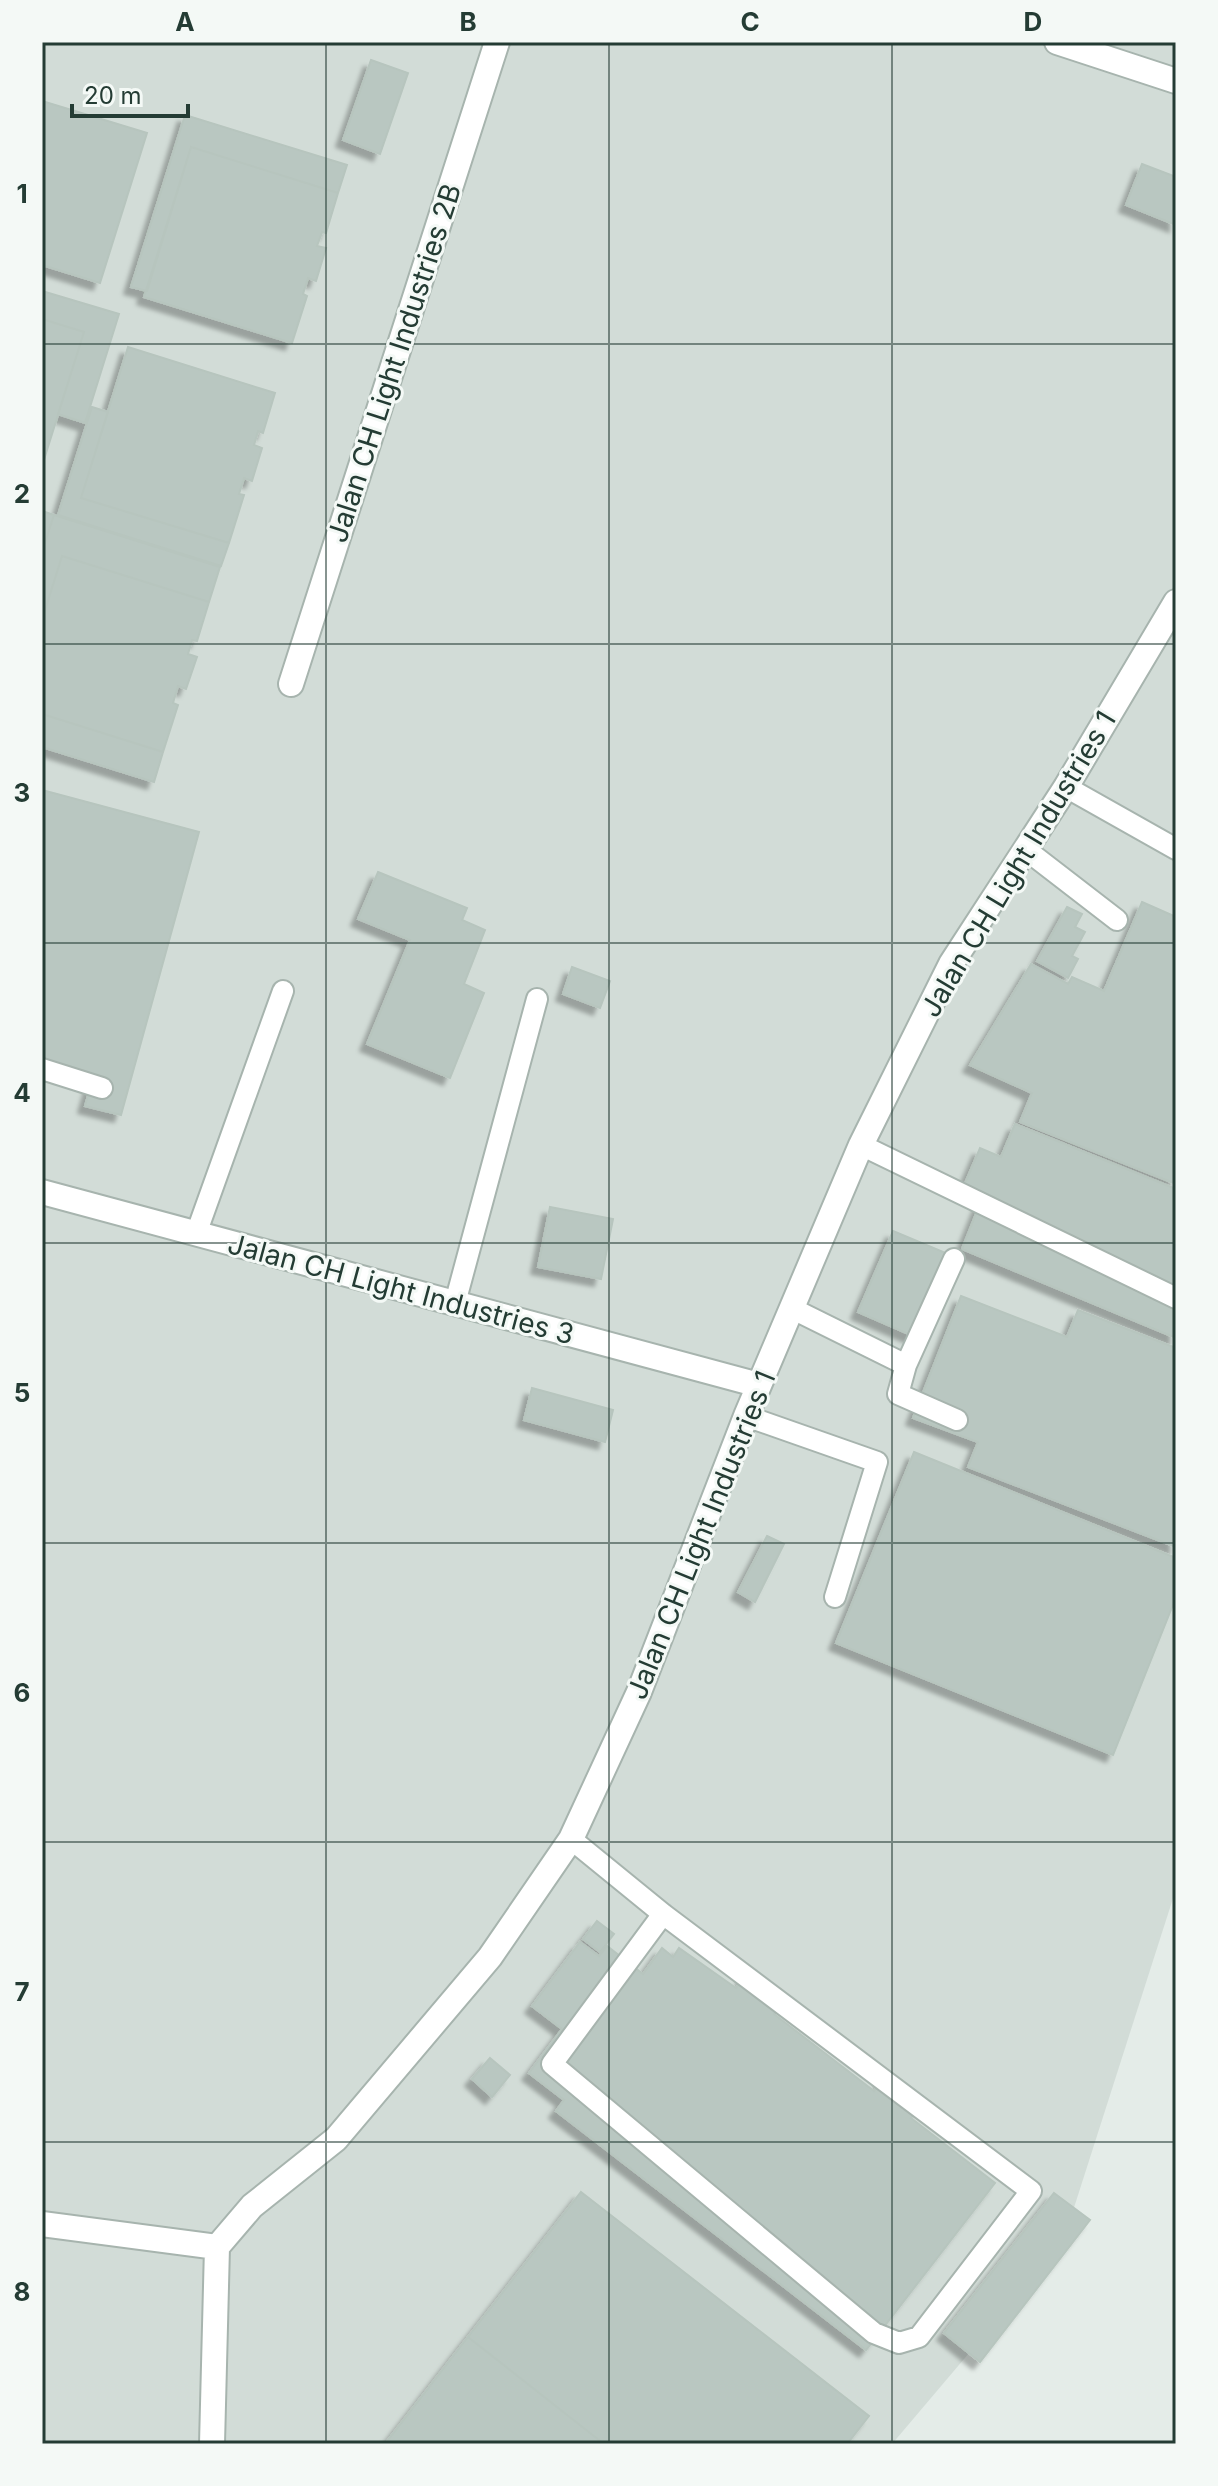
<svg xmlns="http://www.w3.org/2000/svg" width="1218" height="2486" font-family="Inter,sans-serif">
<defs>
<filter id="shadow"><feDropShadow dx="-7" dy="7" stdDeviation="2" flood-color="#0004"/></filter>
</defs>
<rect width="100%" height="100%" fill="#e4ece8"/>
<!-- built -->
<path fill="#d2dcd7" d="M 42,42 L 1176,42 L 1176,1889 L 1063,2242 L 892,2444 L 42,2444 Z"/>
<!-- building -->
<path fill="#b9c7c1" stroke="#b7c5be" stroke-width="2" filter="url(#shadow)" d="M 371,60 L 408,73 L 380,154 L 343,140 Z
M 42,101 L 147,133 L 100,283 L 42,265 Z
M 185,115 L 347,165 L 338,193 L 191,147 L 147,291 L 131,287 Z
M 191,147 L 338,193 L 326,233 L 322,232 L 317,246 L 326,248 L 316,281 L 308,278 L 303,294 L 307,296 L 292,343 L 144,297 Z
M 1142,164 L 1176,177 L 1176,225 L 1126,205 Z
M 42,291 L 119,314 L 85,423 L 58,414 L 84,332 L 42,319 Z
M 42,319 L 84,332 L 42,466 Z
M 128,347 L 275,393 L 263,433 L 258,431 L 254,445 L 262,448 L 252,481 L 244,478 L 239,494 L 244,495 L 229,543 L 81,498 Z
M 92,407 L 108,412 L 81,498 L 229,543 L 221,566 L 58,515 Z
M 42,511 L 54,515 L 42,552 Z
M 54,515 L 220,567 L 209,602 L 62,556 L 42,620 L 42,552 Z
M 62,556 L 209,602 L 197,641 L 192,640 L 188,654 L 197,657 L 186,689 L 178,686 L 173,703 L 178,705 L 163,752 L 42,714 L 42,620 Z
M 42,714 L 163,752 L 154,782 L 42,747 Z
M 42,790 L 199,832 L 121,1115 L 85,1106 L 94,1075 L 42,1061 Z
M 378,872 L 467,908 L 462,920 L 485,930 L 464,984 L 484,993 L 450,1078 L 367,1044 L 410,940 L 358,919 Z
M 1142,902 L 1176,917 L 1176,1184 L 1020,1122 L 1032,1093 L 970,1065 L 1031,964 L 1068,984 L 1072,977 L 1104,991 Z
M 1067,907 L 1082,914 L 1075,927 L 1085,932 L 1072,956 L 1078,959 L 1068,978 L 1037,961 Z
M 572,967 L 610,981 L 600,1008 L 563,994 Z
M 1015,1124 L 1176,1189 L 1176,1338 L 962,1249 L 983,1196 L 963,1188 L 980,1148 L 1001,1157 Z
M 550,1207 L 613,1219 L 601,1279 L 538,1267 Z
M 893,1231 L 948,1254 L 913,1336 L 858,1312 Z
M 961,1296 L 1067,1337 L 1078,1310 L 1176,1348 L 1176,1547 L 968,1467 L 978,1442 L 913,1418 Z
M 532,1388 L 613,1410 L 605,1442 L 524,1420 Z
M 914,1452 L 1176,1558 L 1176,1597 L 1113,1755 L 836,1643 Z
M 767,1536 L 784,1544 L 755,1602 L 738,1592 Z
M 597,1921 L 614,1934 L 600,1952 L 583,1939 Z
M 580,1942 L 599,1956 L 607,1946 L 643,1974 L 662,1948 L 673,1957 L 679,1948 L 736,1988 L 747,1974 L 784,2002 L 774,2014 L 874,2091 L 886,2076 L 922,2104 L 911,2118 L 995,2183 L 866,2350 L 556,2111 L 564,2100 L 529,2073 L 562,2029 L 532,2006 Z
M 490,2058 L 510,2075 L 492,2097 L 472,2079 Z
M 581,2192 L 869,2416 L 847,2444 L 604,2444 L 468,2337 Z
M 1054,2193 L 1090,2220 L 980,2362 L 944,2333 Z
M 468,2337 L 604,2444 L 385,2444 Z"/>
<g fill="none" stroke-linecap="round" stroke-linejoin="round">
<defs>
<path id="lane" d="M 1066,787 L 1176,849
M 1025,849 L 1117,920
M 42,1069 L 102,1088
M 861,1145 L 1176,1298
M 196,1234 L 283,991
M 455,1303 L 537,999
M 793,1309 L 906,1365 L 898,1394 L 957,1420
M 906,1365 L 954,1259
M 746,1416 L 877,1462 L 835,1597
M 571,1839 L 663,1914 L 1031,2191 L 919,2337 L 899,2343 L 874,2333 L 552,2064 L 663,1914"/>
<path id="street" d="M 1057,42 L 1176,81
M 291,684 L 497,42
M 42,1192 L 759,1385
M 42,2224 L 217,2247
M 217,2247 L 252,2206 L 336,2139 L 490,1957 L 571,1839 L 639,1692 L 746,1416 L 861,1145 L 951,964 L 1066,787 L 1176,602
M 212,2444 L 217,2247"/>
</defs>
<!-- lane casing -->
<use href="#lane" stroke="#a7b4ae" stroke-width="24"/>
<!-- street casing -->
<use href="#street" stroke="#a7b4ae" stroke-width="28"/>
<!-- lane -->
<use href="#lane" stroke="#fff" stroke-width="20"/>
<!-- street -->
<use href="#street" stroke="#fff" stroke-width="24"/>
</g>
<!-- grid -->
<path fill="none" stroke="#243c34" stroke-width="2" stroke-opacity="0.55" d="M 326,42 L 326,2444M 609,42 L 609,2444M 892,42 L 892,2444M 42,344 L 1176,344M 42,644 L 1176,644M 42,943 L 1176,943M 42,1243 L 1176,1243M 42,1543 L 1176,1543M 42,1842 L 1176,1842M 42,2142 L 1176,2142"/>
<g text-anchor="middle" stroke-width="6" stroke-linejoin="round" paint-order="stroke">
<!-- street labels -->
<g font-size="28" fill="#243c34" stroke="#f4f9f6">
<text transform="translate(394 363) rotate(-72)" y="10">Jalan CH Light Industries 2B</text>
<text transform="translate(1018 864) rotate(-59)" y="10">Jalan CH Light Industries 1</text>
<text transform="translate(401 1289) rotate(15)" y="10">Jalan CH Light Industries 3</text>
<text transform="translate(701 1535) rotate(-68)" y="10">Jalan CH Light Industries 1</text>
</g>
</g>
<!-- border -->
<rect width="1218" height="2486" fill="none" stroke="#f4f9f6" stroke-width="88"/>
<!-- scale -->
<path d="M72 104v12h116v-12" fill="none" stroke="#243c34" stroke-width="4"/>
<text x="84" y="104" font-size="24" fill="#243c34" stroke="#f4f9f6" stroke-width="6" paint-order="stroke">20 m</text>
<rect x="44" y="44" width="1130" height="2398" fill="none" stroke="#243c34" stroke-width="3"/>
<g font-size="26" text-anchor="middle" font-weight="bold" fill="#243c34">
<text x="185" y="31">A</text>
<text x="468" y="31">B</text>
<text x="750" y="31">C</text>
<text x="1033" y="31">D</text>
<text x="22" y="203">1</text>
<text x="22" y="503">2</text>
<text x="22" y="802">3</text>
<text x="22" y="1102">4</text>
<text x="22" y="1402">5</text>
<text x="22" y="1702">6</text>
<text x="22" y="2001">7</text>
<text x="22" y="2301">8</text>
</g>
</svg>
